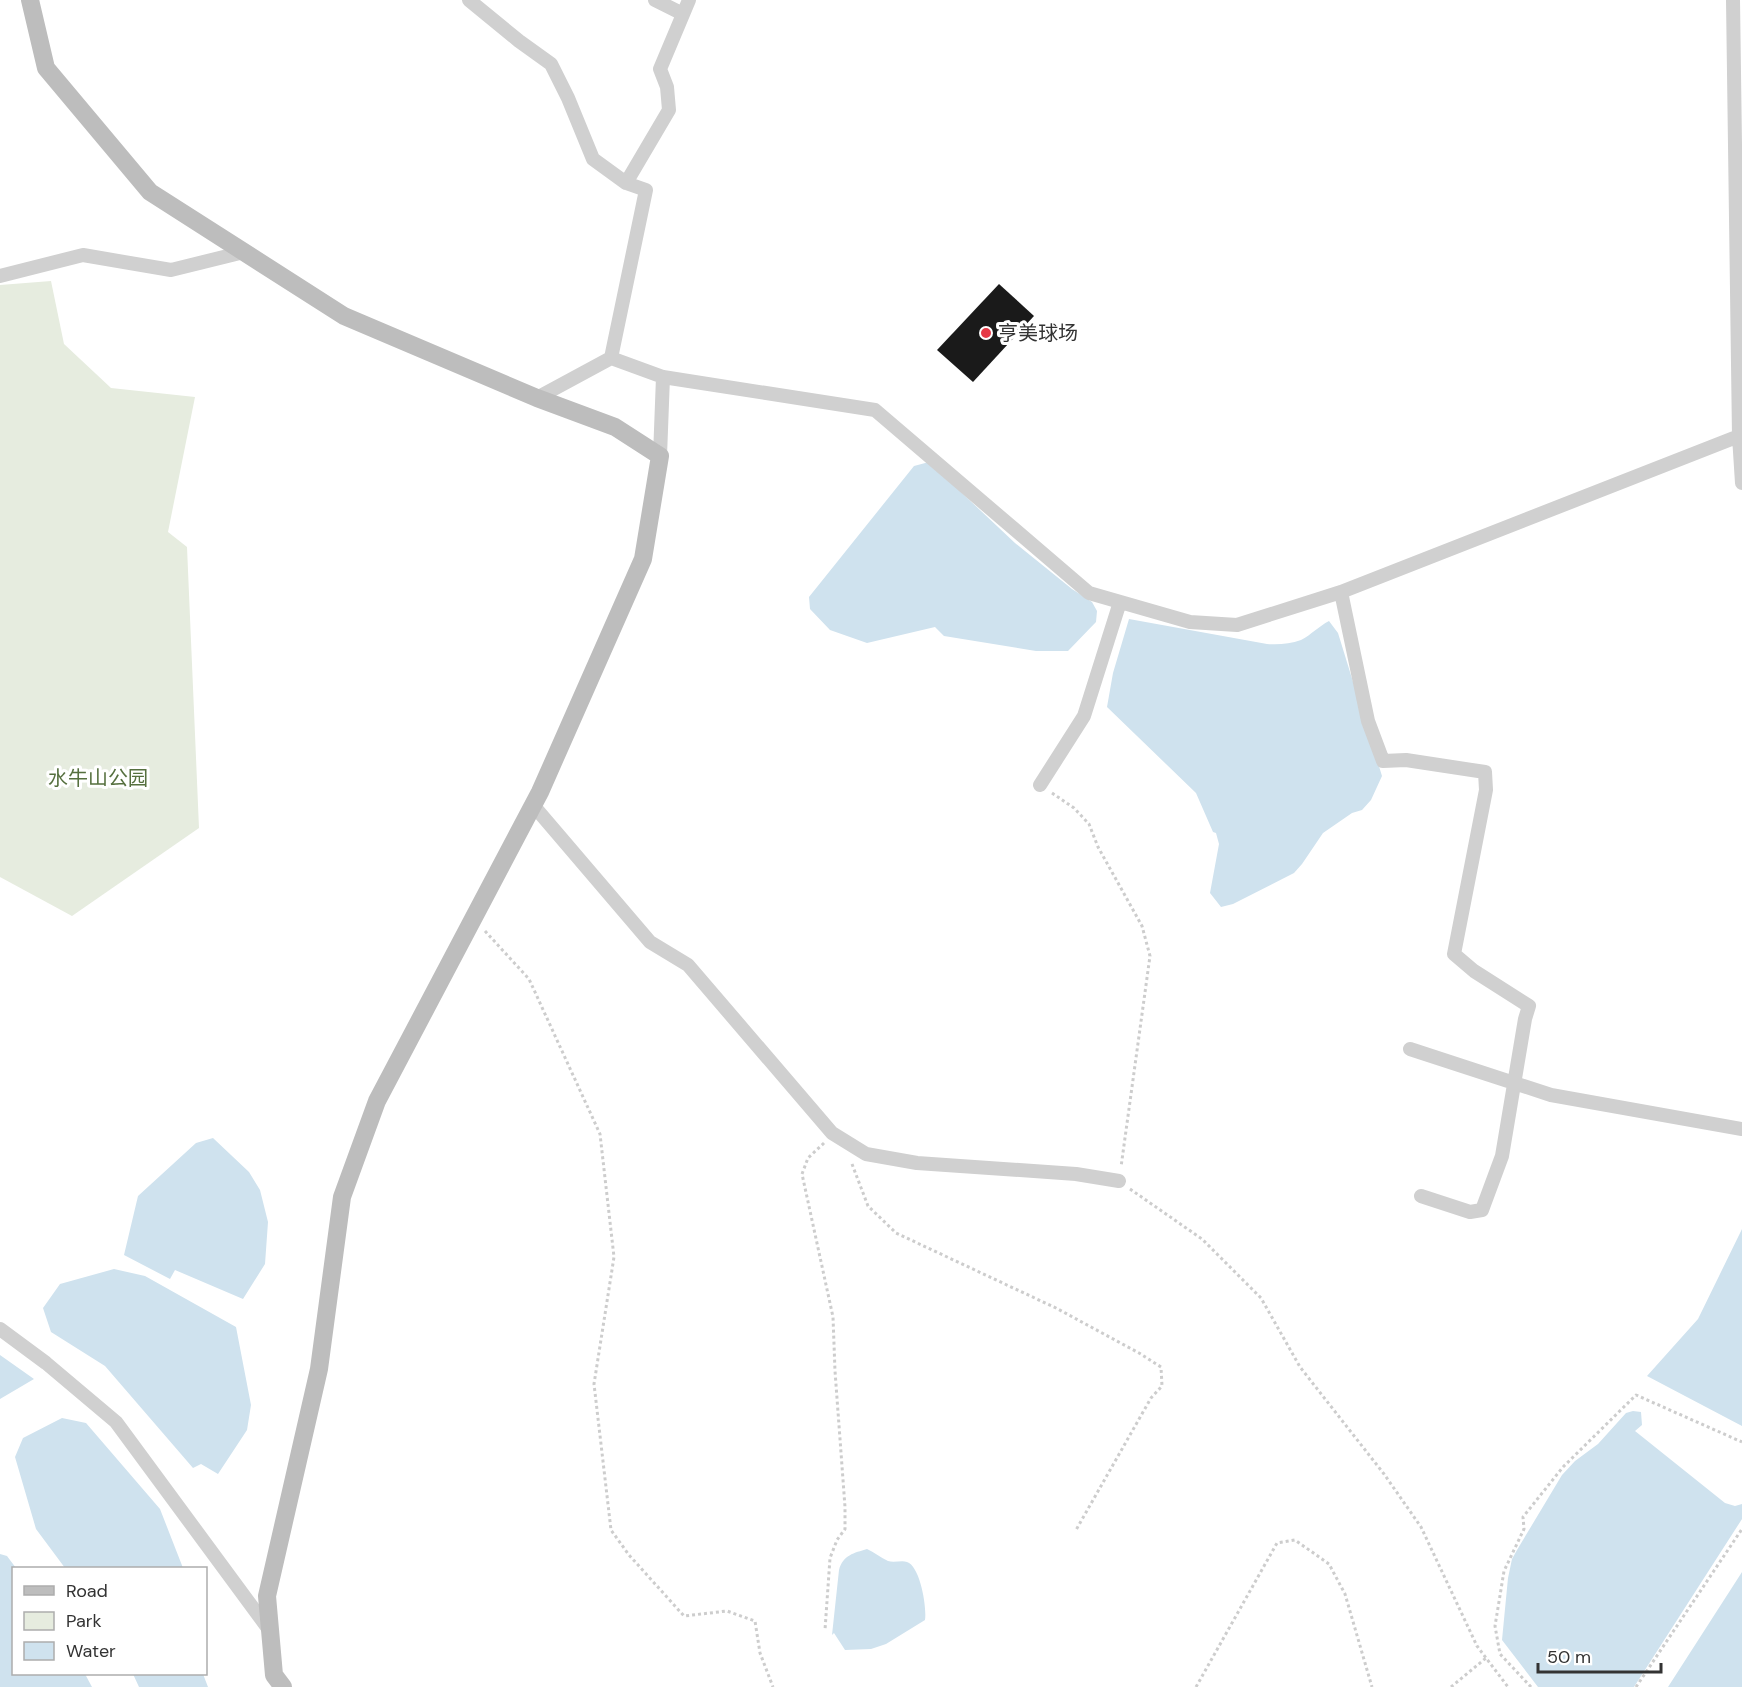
<svg xmlns="http://www.w3.org/2000/svg" width="1742" height="1687" font-family="'DM Sans','Noto Sans SC',sans-serif">
<rect width="100%" height="100%" fill="#fff"/>
<!-- green -->
<path fill="#e6ecdf" d="M 51,281 L 64,344 L 111,388 L 195,397 L 168,532 L 187,547 L 199,828 L 72,916 L 0,877 L 0,285 Z"/>
<!-- water -->
<path fill="#cfe2ee" d="M 929,462 L 1015,543 L 1072,589 L 1092,602 L 1097,611 L 1096,622 L 1068,651 L 1036,651 L 944,636 L 935,627 L 867,643 L 830,630 L 810,609 L 809,597 L 914,466 Z
M 1129,619 L 1267,644 C 1278,645 1290,644 1301,640 C 1311,635 1319,626 1329,621 L 1338,633 L 1382,776 L 1371,800 L 1362,810 L 1352,813 L 1323,833 L 1302,864 L 1294,873 L 1233,904 L 1221,907 L 1210,893 L 1219,844 L 1216,833 L 1213,832 L 1196,793 L 1107,707 L 1113,673 Z
M 213,1138 L 249,1172 L 260,1190 L 268,1222 L 265,1264 L 243,1299 L 175,1270 L 170,1279 L 124,1255 L 138,1196 L 196,1143 Z
M 1742,1229 L 1742,1426 L 1647,1376 L 1698,1319 Z
M 114,1269 L 145,1276 L 236,1327 L 251,1405 L 247,1430 L 218,1474 L 201,1464 L 193,1468 L 105,1366 L 51,1332 L 43,1308 L 60,1284 Z
M 0,1355 L 34,1379 L 0,1399 Z
M 1633,1411 L 1641,1412 L 1642,1425 L 1635,1431 L 1725,1503 L 1735,1506 L 1742,1504 L 1742,1519 L 1634,1687 L 1538,1687 L 1502,1640 L 1508,1578 L 1512,1559 L 1517,1550 L 1562,1475 L 1575,1461 L 1598,1444 L 1626,1413 Z
M 62,1418 L 86,1423 L 160,1509 L 183,1568 L 65,1568 L 36,1529 L 15,1457 L 23,1438 Z
M 867,1549 C 874,1552 881,1558 888,1561 C 894,1563 902,1560 907,1562 C 920,1566 927,1607 925,1620 L 886,1644 L 871,1649 L 845,1650 L 834,1633 L 832,1635 L 839,1570 C 843,1555 854,1553 867,1549 Z
M 0,1554 L 7,1556 L 16,1568 L 14,1568 L 14,1674 L 85,1674 L 92,1687 L 0,1687 Z
M 1742,1572 L 1742,1687 L 1668,1687 Z
M 133,1674 L 203,1674 L 208,1687 L 139,1687 Z"/>
<!-- building -->
<path fill="#1a1a1a" d="M 999,284 L 1034,316 L 973,382 L 937,350 Z"/>
<g fill="none" stroke-linecap="round" stroke-linejoin="round">
<!-- path -->
<path stroke="#cdcdcd" stroke-width="3" stroke-dasharray="3 3" stroke-linecap="butt" d="M 1052,793 L 1074,808 L 1089,824 L 1098,847 L 1142,926 L 1150,956 L 1121,1167
M 485,931 L 529,979 L 600,1134 L 614,1257 L 594,1384 L 611,1530 L 629,1555 L 684,1616 L 727,1611 L 755,1621 L 760,1653 L 773,1687
M 824,1143 L 808,1158 L 802,1174 L 833,1317 L 835,1371 L 845,1507 L 845,1529 L 837,1540 L 830,1558 L 825,1630
M 852,1164 L 868,1206 L 896,1233 L 1056,1308 L 1139,1353 L 1161,1367 L 1162,1386 L 1151,1398 L 1076,1530
M 1130,1189 L 1202,1239 L 1261,1298 L 1300,1367 L 1384,1474 L 1421,1527 L 1477,1646 L 1508,1687
M 1196,1687 L 1277,1543 L 1295,1540 L 1329,1564 L 1345,1594 L 1372,1687
M 1451,1687 L 1486,1658
M 1531,1687 L 1500,1654 L 1495,1626 L 1504,1571 L 1524,1529 L 1523,1517 L 1563,1467 L 1636,1395 L 1742,1442
M 1636,1687 L 1742,1529"/>
<!-- street -->
<path stroke="#d0d0d0" stroke-width="14" d="M 469,0 L 519,41 L 551,64 L 568,98 L 593,159 L 626,183
M 655,0 L 683,14
M 1733,0 L 1739,436 L 1742,483
M 0,276 L 83,255 L 171,270 L 244,252
M 611,358 L 646,190 L 626,183 L 669,110 L 667,87 L 660,69 L 689,0
M 537,398 L 611,358 L 663,377 L 875,410 L 1089,593 L 1190,622 L 1237,625 L 1341,592 L 1739,436
M 660,456 L 663,377
M 1341,592 L 1368,721 L 1383,761 L 1406,760 L 1485,772 L 1486,790 L 1454,954 L 1474,971 L 1529,1006 L 1525,1019 L 1502,1156 L 1482,1210 L 1470,1212 L 1421,1196
M 1040,785 L 1084,716 L 1120,602
M 533,805 L 650,942 L 688,965 L 832,1133 L 866,1154 L 917,1163 L 1076,1174 L 1119,1181
M 1410,1049 L 1551,1095 L 1742,1129
M 0,1329 L 46,1363 L 116,1422 L 270,1631"/>
<!-- secondary -->
<path stroke="#bdbdbd" stroke-width="18" d="M 30,0 L 46,68 L 150,192 L 344,316 L 537,398 L 615,427 L 660,456 L 643,559 L 540,792 L 377,1101 L 342,1197 L 319,1369 L 267,1596 L 274,1675 L 283,1687"/>
</g>
<!-- markers -->
<circle fill="#e63946" stroke="#fff" stroke-width="2" cx="986" cy="333" r="6"/>
<g text-anchor="middle" stroke-width="6" stroke-linejoin="round" paint-order="stroke">
<!-- poi labels -->
<g font-size="20" fill="#333" stroke="#fff" text-anchor="start">
<text x="998" y="340">亨美球场</text>
</g>
<!-- park labels -->
<g font-size="20" fill="#56703f" stroke="#fff">
<text x="98" y="785">水牛山公园</text>
</g>
</g>
<!-- legend -->
<rect x="12" y="1567" width="195" height="108" fill="#ffffff" stroke="#adadad" stroke-width="1.5"/>
<rect x="24" y="1586" width="30" height="9" fill="#bdbdbd" stroke="#adadad" stroke-width="1.5"/>
<text x="66" y="1597" font-size="18" fill="#333333">Road</text>
<rect x="24" y="1612" width="30" height="18" fill="#e6ecdf" stroke="#adadad" stroke-width="1.5"/>
<text x="66" y="1627" font-size="18" fill="#333333">Park</text>
<rect x="24" y="1642" width="30" height="18" fill="#cfe2ee" stroke="#adadad" stroke-width="1.5"/>
<text x="66" y="1657" font-size="18" fill="#333333">Water</text>
<!-- scale -->
<path d="M1538 1663v9h123v-9" fill="none" stroke="#333333" stroke-width="3"/>
<text x="1547" y="1663" font-size="18" fill="#333333" stroke="#ffffff" stroke-width="4.5" paint-order="stroke">50 m</text>
</svg>
